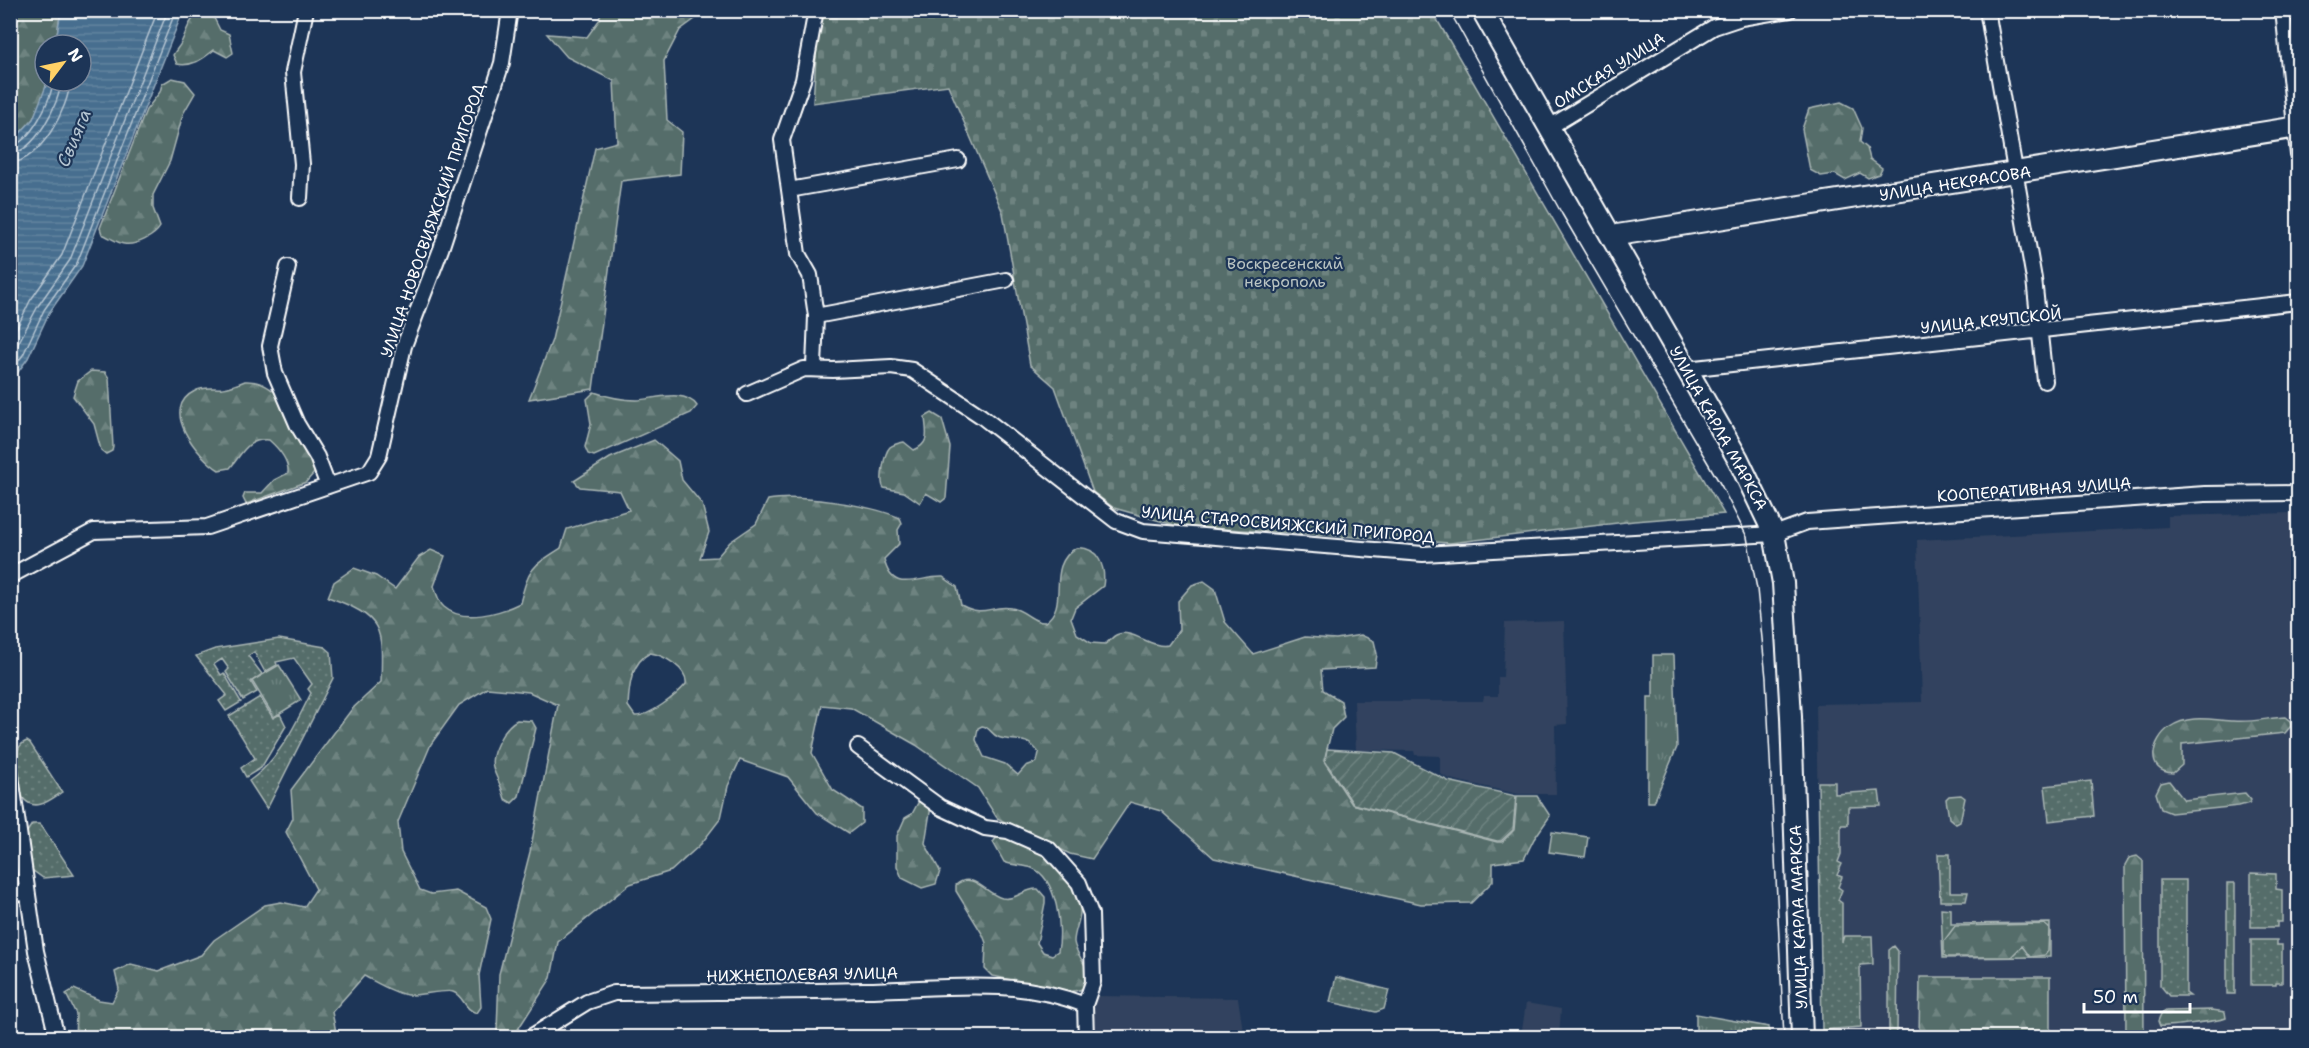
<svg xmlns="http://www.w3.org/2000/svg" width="2309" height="1048" font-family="'Shantell Sans',sans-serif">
<defs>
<pattern id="grass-dots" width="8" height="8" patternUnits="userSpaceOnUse" patternTransform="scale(1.5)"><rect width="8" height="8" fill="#546d6a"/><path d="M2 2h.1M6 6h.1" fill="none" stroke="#6e8380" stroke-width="1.8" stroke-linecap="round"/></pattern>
<pattern id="forest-firs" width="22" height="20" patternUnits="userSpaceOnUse" patternTransform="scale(1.5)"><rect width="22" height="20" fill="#546d6a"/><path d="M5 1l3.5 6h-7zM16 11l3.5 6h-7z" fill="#6e8380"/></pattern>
<pattern id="cemetery-stones" width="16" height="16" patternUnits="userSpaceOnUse" patternTransform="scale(1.5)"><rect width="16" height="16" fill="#546d6a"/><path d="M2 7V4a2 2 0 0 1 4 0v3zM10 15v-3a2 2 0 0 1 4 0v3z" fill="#6e8380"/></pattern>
<pattern id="park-tufts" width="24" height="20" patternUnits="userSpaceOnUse" patternTransform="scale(1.5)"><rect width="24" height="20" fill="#546d6a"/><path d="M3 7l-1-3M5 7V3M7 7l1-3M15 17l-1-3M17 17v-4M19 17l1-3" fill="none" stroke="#6e8380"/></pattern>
<pattern id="garden-furrows" width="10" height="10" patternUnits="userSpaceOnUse" patternTransform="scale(1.5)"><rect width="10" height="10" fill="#546d6a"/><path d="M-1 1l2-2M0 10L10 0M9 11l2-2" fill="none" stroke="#6e8380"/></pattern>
<pattern id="water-rules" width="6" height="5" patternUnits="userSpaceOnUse" patternTransform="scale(1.5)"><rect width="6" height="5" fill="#476e8f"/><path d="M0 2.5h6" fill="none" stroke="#6384a0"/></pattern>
</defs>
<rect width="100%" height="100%" fill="#1d3557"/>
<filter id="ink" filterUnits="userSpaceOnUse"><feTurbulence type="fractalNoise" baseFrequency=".0167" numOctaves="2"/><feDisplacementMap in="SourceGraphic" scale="12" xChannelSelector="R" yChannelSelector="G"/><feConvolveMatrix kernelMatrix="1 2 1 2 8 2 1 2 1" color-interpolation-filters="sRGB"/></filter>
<g filter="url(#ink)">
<!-- built -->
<path fill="#32435e" d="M 2298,513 L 2298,1037 L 1822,1037 L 1816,704 L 1922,702 L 1917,540 L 2168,527 L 2168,516 Z
M 1564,621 L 1567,724 L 1555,725 L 1556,794 L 1518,794 L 1450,779 L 1440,774 L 1440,756 L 1415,755 L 1414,751 L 1356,750 L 1354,701 L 1483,701 L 1484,696 L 1498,696 L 1498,677 L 1503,677 L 1505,623 Z
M 1094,996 L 1238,998 L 1244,1037 L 1094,1038 Z
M 1526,1003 L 1561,1009 L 1559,1037 L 1521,1037 Z"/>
<!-- grass -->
<path fill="url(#grass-dots)" stroke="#aab6b4" stroke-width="1.5" d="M 279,639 L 325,647 L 331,652 L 333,678 L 267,809 L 249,781 C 278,761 296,724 311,693 L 308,689 L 312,684 L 294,658 L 276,662 L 277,665 L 265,672 L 254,652 L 248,656 L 262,674 L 251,682 L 257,692 L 243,700 L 226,672 L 229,669 L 222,659 L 214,664 L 221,675 L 224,673 L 241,702 L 226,711 L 219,701 L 227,695 L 196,656 L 215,649 Z
M 260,697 L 273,718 L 280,714 L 286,726 L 261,768 L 246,777 L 241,768 L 255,758 L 229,716 Z
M 27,741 L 30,743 L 62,792 C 50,800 35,813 23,798 C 19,782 7,749 27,741 Z
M 2091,781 L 2094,816 L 2049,821 L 2045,786 Z
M 1818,782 L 1835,782 L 1835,794 L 1879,791 L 1881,806 L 1848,807 L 1848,825 L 1841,825 L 1841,854 L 1838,862 L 1842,864 L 1837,875 L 1842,877 L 1838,887 L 1842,890 L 1838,900 L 1842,903 L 1842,942 L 1844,936 L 1872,936 L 1873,964 L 1860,965 L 1861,1027 L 1822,1030 Z
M 32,824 L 39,824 L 43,828 L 74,875 L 43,878 L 32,870 L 27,832 Z
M 1938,854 L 1950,854 L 1950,892 L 1968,892 L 1966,901 L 1940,901 Z
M 2251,873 L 2276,874 L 2276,889 L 2282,890 L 2282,922 L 2277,922 L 2277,927 L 2251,927 Z
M 2160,880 L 2186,880 L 2186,993 L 2190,996 L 2169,996 L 2160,985 Z
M 2227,883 L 2235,883 L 2235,994 L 2227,994 Z
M 1941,908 L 1951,909 L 1951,924 L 2050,923 L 2050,957 L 1943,958 Z
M 2251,940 L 2277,940 L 2277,945 L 2282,945 L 2282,983 L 2276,983 L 2276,985 L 2251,985 Z
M 1336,977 L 1389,990 L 1384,1009 L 1376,1012 L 1330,1002 Z"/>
<!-- forest -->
<path fill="url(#forest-firs)" stroke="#aab6b4" stroke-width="1.5" fill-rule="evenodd" d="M 15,11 L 61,11 L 55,45 L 45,45 L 46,90 L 33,119 L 11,143 L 10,23 Z
M 203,11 L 212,14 L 220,30 L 229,34 L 233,53 L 227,57 L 214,50 C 203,59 192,67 177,64 L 173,55 C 175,51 179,47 181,43 C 188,29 188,19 203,11 Z
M 600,11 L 706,11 L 680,30 L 664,61 L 667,120 L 682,132 L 680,174 L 621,181 L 593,389 L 529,399 L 552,340 L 595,148 L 617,142 L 614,81 L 567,57 L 547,34 L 587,37 L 600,19 Z
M 172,78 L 185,81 L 195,93 L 183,114 L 170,161 L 153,195 L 153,208 L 160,227 C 155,236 136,246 124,244 C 118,243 109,237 102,234 L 100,228 L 146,110 L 160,92 L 162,84 Z
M 1841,102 L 1853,108 L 1862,128 L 1860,142 L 1867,148 L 1870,159 L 1882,168 L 1879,174 L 1868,178 L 1860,173 L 1845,180 L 1835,174 L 1821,176 L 1810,170 L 1802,129 L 1809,109 Z
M 91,371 L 105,372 L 109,378 L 113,447 L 112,451 L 106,454 L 101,450 L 94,424 L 73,396 L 78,381 Z
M 245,381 C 285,379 301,434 317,463 L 315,472 L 306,482 L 246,504 L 243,498 L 245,493 L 262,493 L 274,480 L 288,473 C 289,461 278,448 269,440 C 247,438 242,454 230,468 L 219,470 C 198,457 158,409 195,391 C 204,386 214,389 223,388 C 231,387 238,384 245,381 Z
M 594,392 C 608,397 622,400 637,400 C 655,399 685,388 697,406 L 691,413 L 594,456 L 588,454 L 585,447 L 591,424 L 587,399 Z
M 932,413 L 942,419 L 950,447 L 946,498 L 941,502 L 926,493 L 920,503 L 904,492 L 884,488 C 879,482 884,453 890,447 C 894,444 899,443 904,442 L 914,450 C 931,443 926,432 925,417 Z
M 654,440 L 678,461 L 682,480 L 702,504 L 709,532 L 700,558 L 717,557 L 730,542 L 756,524 L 768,500 C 799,494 871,505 900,518 L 902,523 L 898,530 L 899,544 L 884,559 C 892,596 918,576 943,577 L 957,587 L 961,605 C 985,618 989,605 1011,608 C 1024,609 1033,623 1045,622 C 1071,605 1044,567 1076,548 C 1099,546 1106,568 1103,586 L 1075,608 L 1071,618 L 1077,634 L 1091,643 L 1105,644 C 1110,641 1112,637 1116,635 C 1131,627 1151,649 1168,645 L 1179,630 L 1178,601 L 1192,585 L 1204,581 L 1215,589 L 1225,622 L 1253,654 L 1305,637 L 1336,639 L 1361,635 L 1374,641 L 1377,654 L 1375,667 L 1321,670 L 1323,690 L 1341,701 L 1344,717 L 1332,729 L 1324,761 L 1352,804 L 1497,842 L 1502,842 L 1514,830 L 1517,796 L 1537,796 L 1550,816 L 1534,839 L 1524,859 L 1493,863 L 1493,881 L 1471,903 L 1421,904 L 1214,858 L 1161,811 L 1130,802 L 1092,859 L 1070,854 L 997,818 L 978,788 L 916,745 L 851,708 L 822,705 L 812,753 L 833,790 L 862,809 L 862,823 L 849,833 L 817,813 L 788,777 L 740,760 L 728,786 L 721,818 L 701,844 L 671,871 L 630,884 L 558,942 L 551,978 L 513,1037 L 497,1031 L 499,974 L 530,852 L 558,705 L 529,692 L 487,688 L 459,705 L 431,744 L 398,822 L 401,852 L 420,890 L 431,894 L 456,891 L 486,907 L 491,919 L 479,975 L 481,1007 L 477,1013 C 464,1010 464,996 453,992 C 448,989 417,996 407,995 C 393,993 376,982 364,976 L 332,1012 L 337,1037 L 75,1038 L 76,1014 L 66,994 L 74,989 L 99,1000 L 112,1002 L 119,989 L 115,972 L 131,964 L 159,971 L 201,955 L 214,940 L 265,905 L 281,902 L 304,907 L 316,889 L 286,832 L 293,818 L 291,790 L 352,709 L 381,682 C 383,627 383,617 328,597 L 334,582 L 354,568 L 376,576 L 395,589 L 419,557 L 431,550 L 445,556 L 434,586 C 436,593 439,603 444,607 C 463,624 500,613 520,603 C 529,568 531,567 561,548 L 567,529 L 629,510 L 620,491 L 580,487 L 574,481 L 610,458 ZM 650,653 C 664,655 688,669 686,684 C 677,695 649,717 635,716 L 628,706 C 629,687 631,662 650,653 ZM 982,726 C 990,727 991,734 998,737 C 1012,743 1026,734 1039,753 L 1037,762 L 1026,766 L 1018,775 L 1005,764 L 984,757 L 976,740 L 978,728 Z
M 2285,717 L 2290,721 L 2291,726 L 2285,733 L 2182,744 L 2182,765 L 2173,773 C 2144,772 2152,739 2170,727 C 2189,714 2212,720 2233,721 C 2250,723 2268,718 2285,717 Z
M 517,720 L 532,721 L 536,728 L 519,796 L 512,803 L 505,799 C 497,769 483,769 501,737 C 505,730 509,724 517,720 Z
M 2169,781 L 2184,800 L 2245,793 L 2251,800 L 2249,803 L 2239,806 L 2171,813 L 2161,809 L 2156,793 L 2161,783 Z
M 1961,795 L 1965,798 L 1960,822 L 1956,824 L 1949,818 L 1946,799 L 1949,796 Z
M 920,799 L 931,806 L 925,843 L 940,871 L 936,884 L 922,888 L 902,878 L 897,866 L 897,836 L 905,818 L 912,814 Z
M 998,836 C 1035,836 1073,870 1080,906 C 1082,919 1074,929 1074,942 C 1075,952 1086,964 1089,975 L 1084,988 C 1062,1000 1017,979 992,976 L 985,969 L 986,943 L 983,935 L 956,891 L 956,885 C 972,870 986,894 1002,898 C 1016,901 1024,888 1038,889 L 1045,897 L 1045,903 L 1037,943 L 1043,952 L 1052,955 L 1058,951 C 1063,929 1057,878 1032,868 C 1024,865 1013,866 1004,862 L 993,842 Z
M 2137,856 L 2143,861 L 2144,1037 L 2126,1037 L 2125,865 L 2129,858 Z
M 2044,924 L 2049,928 L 2048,951 L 2045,955 L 2030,957 L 2022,946 L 2011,957 L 1947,957 L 1944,955 L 1944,941 L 1955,926 Z
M 1894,946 L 1898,951 L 1897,1031 L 1892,1036 L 1889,1032 L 1889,950 Z
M 1920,977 L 2050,977 L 2050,1037 L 1919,1037 Z
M 2212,1010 L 2225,1012 L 2226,1018 C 2220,1021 2164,1027 2160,1026 L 2158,1021 L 2161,1014 L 2166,1011 Z"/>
<!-- cemetery -->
<path fill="url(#cemetery-stones)" stroke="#aab6b4" stroke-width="1.5" d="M 819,11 L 1432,11 L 1724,514 L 1634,521 L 1450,543 L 1178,526 L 1114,508 L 1093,492 L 1055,387 L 1030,365 L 1003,213 L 948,85 L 813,103 Z"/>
<!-- park -->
<path fill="url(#park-tufts)" stroke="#aab6b4" stroke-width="1.5" d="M 1653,655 L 1674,655 L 1677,747 L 1654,802 L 1648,802 L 1648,697 L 1653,697 Z
M 279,665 L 301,700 L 274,717 L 252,681 Z
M 1696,1014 L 1769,1027 L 1769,1037 L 1696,1037 Z"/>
<!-- garden -->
<path fill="url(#garden-furrows)" stroke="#aab6b4" stroke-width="1.5" d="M 1327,749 L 1394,753 L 1448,781 L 1516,796 L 1513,830 L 1501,841 L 1497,841 L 1353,804 L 1325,761 Z"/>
<!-- pitch -->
<path fill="#546d6a" stroke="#aab6b4" stroke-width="1.5" d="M 1552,832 L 1588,837 L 1585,857 L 1549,852 Z"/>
<!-- water -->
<path fill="url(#water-rules)" stroke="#91a8bc" stroke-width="1.5" d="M 61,11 L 183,11 L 82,266 L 49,313 L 28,358 L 11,382 L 11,143 L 33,119 L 48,81 L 81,81 L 81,45 L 55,45 Z"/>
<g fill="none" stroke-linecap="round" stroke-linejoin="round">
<!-- shore -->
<path stroke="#b5c5d2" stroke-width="1.5" d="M 10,146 C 30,144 52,99 53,81
M 10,154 C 35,152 60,103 61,81
M 10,163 C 40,162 69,108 70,81
M 10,342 L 30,301 L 62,255 L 158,10
M 10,359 L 38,306 L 70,260 L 168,10
M 10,372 L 23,355 L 44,310 L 77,263 L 176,10"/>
<defs>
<path id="street" d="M 1987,10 L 2034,279 L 2045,381
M 2283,10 L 2298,155
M 1548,128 L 1714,27 L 1741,18 L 1790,10
M 789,190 L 958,160
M 300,198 L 302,164 L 293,72 L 306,10
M 288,267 L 270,346 L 275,373 L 297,424 L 317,457 L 328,486
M 816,316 L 1006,280
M 814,367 L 816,316 L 810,275 L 798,254 L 782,140 L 803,80 L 816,10
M 1686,369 L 2298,302
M 747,394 L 804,369 L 833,370 L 891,367 L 912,370 L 981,416 L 1116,521 L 1143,531 L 1423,554 L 1774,534 L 1807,522 L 2205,494 L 2298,493
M 10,576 L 94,531 L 207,527 L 369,472 L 379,456 L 404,346 L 441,249 L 502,63 L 510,10
M 858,747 L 940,807 L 985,828 L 1008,831 L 1049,849 L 1079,883 L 1091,914 L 1093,982 L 1085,1005 L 1086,1038
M 10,769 L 36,951 L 57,1038
M 10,895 L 26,892
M 529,1038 L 587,1002 L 614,993 C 697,992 781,992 864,990 C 939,989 1014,976 1085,1005"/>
<path id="secondary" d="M 1482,10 L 1738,459 L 1774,534 L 1783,583 L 1791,717 L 1802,1038
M 1611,236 L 2298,127"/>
</defs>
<!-- street casing -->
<use href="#street" stroke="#fff" stroke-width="18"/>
<!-- secondary casing -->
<use href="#secondary" stroke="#fff" stroke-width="24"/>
<!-- street -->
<use href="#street" stroke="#1d3557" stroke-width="14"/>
<!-- secondary -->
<use href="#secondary" stroke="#1d3557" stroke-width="20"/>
<!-- tram -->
<path stroke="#fff" stroke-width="1.5" d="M 1449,10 L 1562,214 L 1722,487 L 1747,537 L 1757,589 L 1766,678 L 1784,1038"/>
</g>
</g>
<g text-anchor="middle" stroke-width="4.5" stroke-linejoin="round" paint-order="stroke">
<!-- street labels -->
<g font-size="16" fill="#fff" stroke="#1d3557">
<text transform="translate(1609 70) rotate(-32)" y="6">ОМСКАЯ УЛИЦА</text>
<text transform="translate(1955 183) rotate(-9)" y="6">УЛИЦА НЕКРАСОВА</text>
<text transform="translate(432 220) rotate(-71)" y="6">УЛИЦА НОВОСВИЯЖСКИЙ ПРИГОРОД</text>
<text transform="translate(1991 320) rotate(-6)" y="6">УЛИЦА КРУПСКОЙ</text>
<text transform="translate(1719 428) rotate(61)" y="6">УЛИЦА КАРЛА МАРКСА</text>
<text transform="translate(2034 489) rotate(-4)" y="6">КООПЕРАТИВНАЯ УЛИЦА</text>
<text transform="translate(1288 524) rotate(5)" y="6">УЛИЦА СТАРОСВИЯЖСКИЙ ПРИГОРОД</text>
<text transform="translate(1798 917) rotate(-92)" y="6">УЛИЦА КАРЛА МАРКСА</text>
<text transform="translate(802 974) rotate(-1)" y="6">НИЖНЕПОЛЕВАЯ УЛИЦА</text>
</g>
<!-- park labels -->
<g font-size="16" fill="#bbc5c3" stroke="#1d3557">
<text x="1285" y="269">Воскресенский<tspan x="1285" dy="18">некрополь</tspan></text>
</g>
<!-- water labels -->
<g font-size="18" font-style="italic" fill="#b5c5d2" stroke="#1d3557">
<text transform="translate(74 138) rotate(-67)" y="6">Свияга</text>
</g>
</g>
<!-- margin -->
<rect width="2309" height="1048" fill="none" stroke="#1d3557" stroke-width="36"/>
<rect x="18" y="18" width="2273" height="1012" fill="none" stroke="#fff" stroke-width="2" filter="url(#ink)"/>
<!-- north arrow -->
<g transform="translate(63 63) rotate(58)"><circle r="28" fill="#1d3557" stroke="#77869a" stroke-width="1.5"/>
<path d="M0-4.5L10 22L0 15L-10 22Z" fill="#ffd166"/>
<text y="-9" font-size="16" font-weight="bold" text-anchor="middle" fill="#ffffff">N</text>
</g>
<!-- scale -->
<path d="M2084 1003v9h106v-9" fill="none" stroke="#ffffff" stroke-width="3"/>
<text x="2093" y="1003" font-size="18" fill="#ffffff" stroke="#1d3557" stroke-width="4.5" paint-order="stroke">50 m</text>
</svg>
